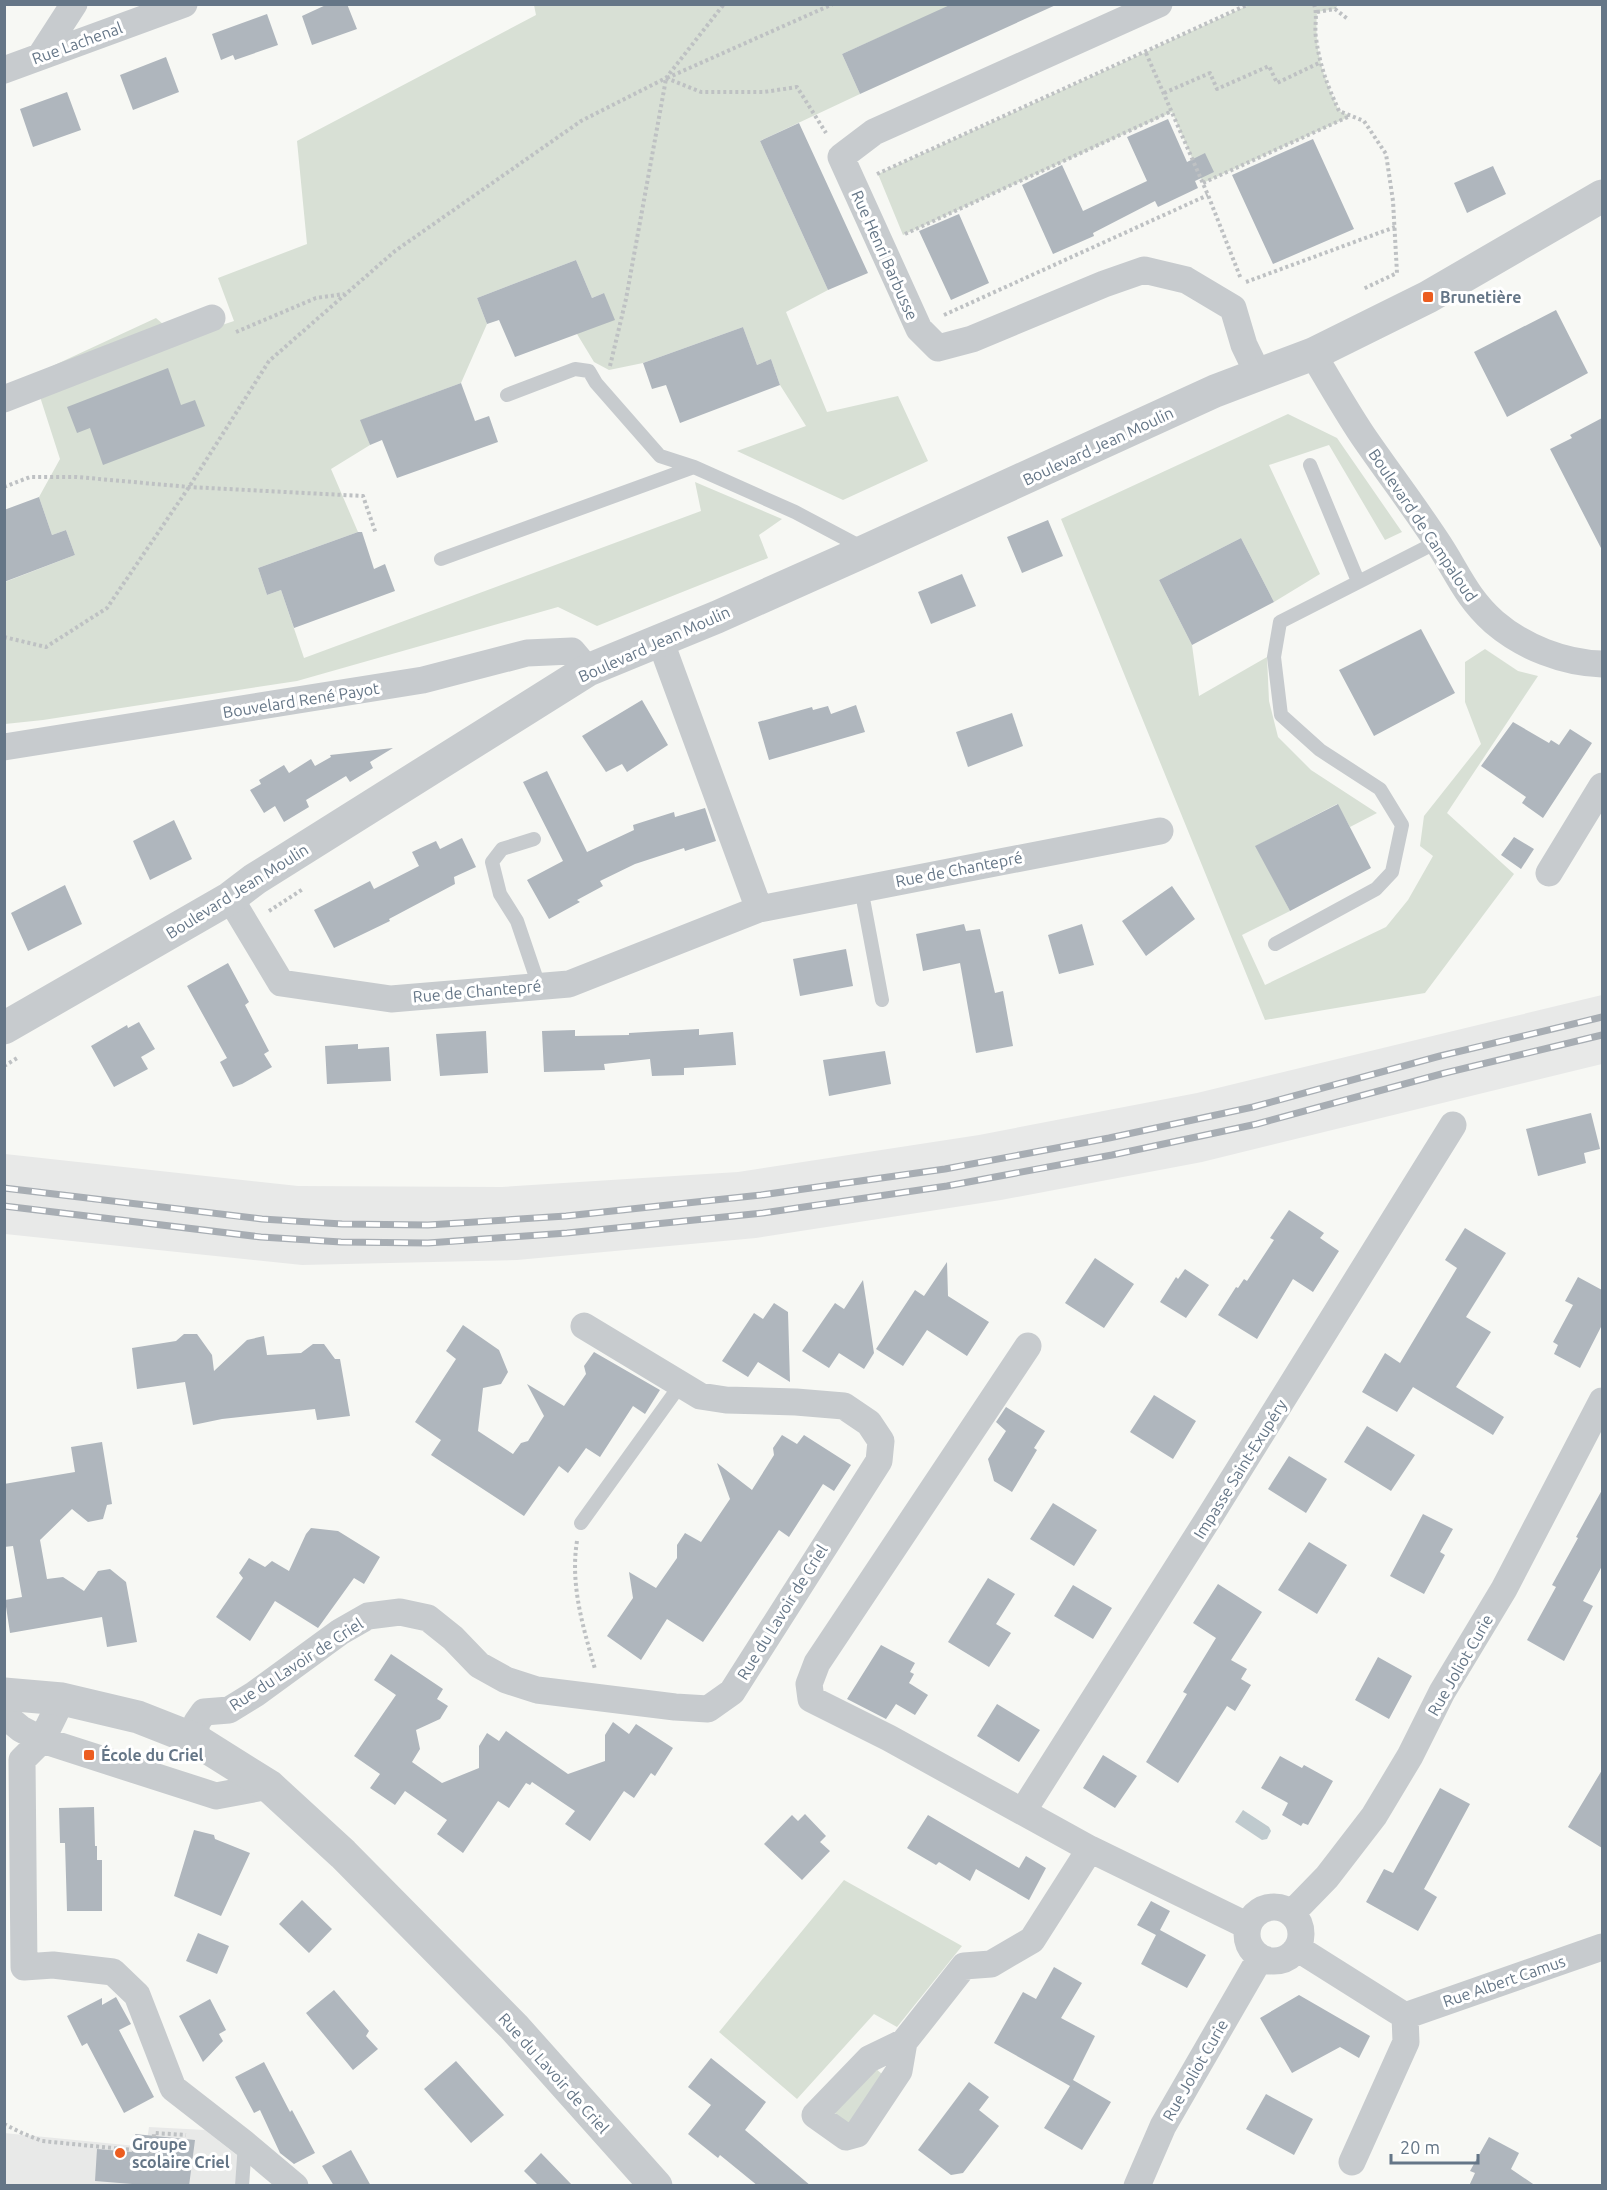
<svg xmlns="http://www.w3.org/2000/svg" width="1607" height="2190" font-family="Ubuntu,sans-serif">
<rect width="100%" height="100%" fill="#f7f8f4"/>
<!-- built -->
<path fill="#e8e9e8" d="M 1602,995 L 1602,1064 L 1202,1162 L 1001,1200 L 756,1238 L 517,1260 L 302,1265 L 5,1234 L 5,1154 L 298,1186 L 502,1187 L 738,1172 L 979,1135 L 1197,1093 Z
M 149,2127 L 205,2130 L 243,2160 L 241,2185 L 5,2185 L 4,2133 L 146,2147 Z"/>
<!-- green -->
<path fill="#d8e0d5" d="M 534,5 L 952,5 L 842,54 L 860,94 L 760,141 L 828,290 L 786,312 L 827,412 L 898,396 L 928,461 L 843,500 L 737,451 L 806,426 L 780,385 L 771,359 L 757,365 L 743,327 L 643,363 L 609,370 L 594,362 L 577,334 L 604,293 L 592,298 L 576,260 L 477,298 L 487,324 L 461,383 L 361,420 L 370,445 L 331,469 L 358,532 L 258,568 L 267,595 L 281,590 L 304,658 L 701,511 L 695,482 L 782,519 L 759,535 L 768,558 L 597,626 L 558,607 L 297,681 L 43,720 L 5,724 L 5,582 L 75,555 L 66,530 L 52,535 L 39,497 L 60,459 L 33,375 L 156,318 L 180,339 L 234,321 L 218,278 L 307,244 L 297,141 L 536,15 Z
M 1249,5 L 1338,5 L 1335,9 L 1317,12 C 1314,53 1323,75 1339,111 L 1351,116 L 1203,183 L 1172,112 L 903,235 L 878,174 Z
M 1288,414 L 1337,438 L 1402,532 L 1385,540 L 1329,445 L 1269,465 L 1320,574 L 1274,602 L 1241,538 L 1159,580 L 1192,645 L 1199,696 L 1267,657 L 1269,701 L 1278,737 L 1311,770 L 1377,813 L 1350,827 L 1337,804 L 1256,846 L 1290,911 L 1242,935 L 1265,985 L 1386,927 L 1408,900 L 1433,856 L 1420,846 L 1424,816 L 1481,744 L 1465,702 L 1465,662 L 1485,649 L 1518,671 L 1538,676 L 1447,813 L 1514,874 L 1425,993 L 1265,1020 L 1061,519 Z
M 844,1880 L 962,1946 L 897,2027 L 874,2014 L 797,2099 L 719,2032 Z
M 875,2068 L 882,2074 L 848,2127 L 834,2117 L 840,2099 Z"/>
<!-- water -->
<path fill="#bfcace" d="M 1243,1810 L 1269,1827 L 1271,1831 L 1267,1839 L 1262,1840 L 1235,1822 Z"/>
<!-- building -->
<path fill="#afb6bd" d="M 328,4 L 347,4 L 357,29 L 312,45 L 302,16 Z
M 952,4 L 1058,4 L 860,94 L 842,54 Z
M 267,14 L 278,45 L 235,60 L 233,55 L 221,60 L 212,34 Z
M 166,57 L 179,92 L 133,110 L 120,75 Z
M 67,92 L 81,130 L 33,147 L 20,109 Z
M 1168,119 L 1187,162 L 1205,153 L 1214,172 L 1195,181 L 1198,188 L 1158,207 L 1155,201 L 1093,233 L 1094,236 L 1053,254 L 1022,185 L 1062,165 L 1083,211 L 1147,181 L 1127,137 Z
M 799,123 L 868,273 L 828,290 L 760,141 Z
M 1313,139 L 1354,229 L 1273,264 L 1232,175 Z
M 1493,166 L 1506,194 L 1467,213 L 1454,183 Z
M 959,214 L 989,283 L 951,300 L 919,231 Z
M 576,260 L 592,298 L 604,293 L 615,320 L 515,357 L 499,320 L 487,324 L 477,298 Z
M 1556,310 L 1588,373 L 1507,417 L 1474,352 Z
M 743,327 L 757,365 L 771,359 L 780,385 L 680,423 L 666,385 L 652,389 L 643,363 Z
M 168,368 L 181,405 L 195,400 L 205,426 L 103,465 L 90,428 L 77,433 L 67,407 Z
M 461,383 L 475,421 L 489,416 L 498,442 L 397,478 L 382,440 L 370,445 L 360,420 Z
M 1602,418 L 1602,550 L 1550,449 L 1572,438 L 1570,435 Z
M 39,497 L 52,535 L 66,530 L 75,555 L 4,582 L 4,510 Z
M 1048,520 L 1063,556 L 1022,573 L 1007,537 Z
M 358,532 L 362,532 L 374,569 L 385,564 L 395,591 L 294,628 L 281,590 L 267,595 L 258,568 Z
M 1241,538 L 1274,602 L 1192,645 L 1159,580 Z
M 962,574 L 976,606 L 931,624 L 918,592 Z
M 1421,629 L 1455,693 L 1374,736 L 1339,670 Z
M 642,700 L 668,745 L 627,772 L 622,764 L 606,772 L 582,736 Z
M 856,705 L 865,732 L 769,760 L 758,722 L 812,707 L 813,710 L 828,706 L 831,714 Z
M 1012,713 L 1023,746 L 968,767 L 956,732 Z
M 1513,722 L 1549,743 L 1551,740 L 1559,745 L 1570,729 L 1592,743 L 1543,818 L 1522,803 L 1526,797 L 1481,766 Z
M 393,748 L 370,762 L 373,768 L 350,782 L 346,776 L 306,800 L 309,807 L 284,822 L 275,806 L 264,813 L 250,790 L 261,784 L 259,780 L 284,765 L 289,773 L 311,759 L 315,766 L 331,757 L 330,755 Z
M 547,771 L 587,852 L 634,830 L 633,825 L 674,812 L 675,817 L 705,808 L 716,841 L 685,851 L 684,848 L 635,864 L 600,881 L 603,886 L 577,900 L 580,902 L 549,919 L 527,880 L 563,861 L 523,782 Z
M 1338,804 L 1371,868 L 1290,911 L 1255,846 Z
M 174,820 L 192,859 L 150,880 L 133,841 Z
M 1514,837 L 1534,849 L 1521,869 L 1501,855 Z
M 462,838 L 476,867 L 454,877 L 455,884 L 389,919 L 390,921 L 334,948 L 314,910 L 370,881 L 374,889 L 419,866 L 412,852 L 436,841 L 440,849 Z
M 65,885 L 82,924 L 28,951 L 11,913 Z
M 1172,886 L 1195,919 L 1146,956 L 1122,921 Z
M 964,924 L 966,931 L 980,929 L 995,993 L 1003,991 L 1013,1046 L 976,1053 L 960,963 L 923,971 L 916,934 Z
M 1082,924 L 1094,965 L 1059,974 L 1048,935 Z
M 846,949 L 853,986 L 800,996 L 793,959 Z
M 228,963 L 249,1002 L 245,1005 L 269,1051 L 264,1054 L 272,1067 L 242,1084 L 233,1087 L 220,1062 L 227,1058 L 187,986 Z
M 139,1022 L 155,1049 L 141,1057 L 148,1069 L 114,1087 L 91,1046 L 127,1025 L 128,1028 Z
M 699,1029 L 699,1035 L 733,1032 L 736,1065 L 684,1068 L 684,1075 L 652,1076 L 650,1059 L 604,1064 L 605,1070 L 544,1072 L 542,1031 L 575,1030 L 575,1036 L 629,1035 L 629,1033 Z
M 486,1031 L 488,1073 L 440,1076 L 436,1034 Z
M 358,1044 L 358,1049 L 389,1047 L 391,1081 L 327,1084 L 325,1046 Z
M 885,1051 L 891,1084 L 829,1096 L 823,1060 Z
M 1591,1113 L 1600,1149 L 1584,1153 L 1586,1163 L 1538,1176 L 1526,1129 Z
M 1289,1210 L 1324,1233 L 1320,1238 L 1339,1251 L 1313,1292 L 1293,1279 L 1257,1339 L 1218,1315 L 1236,1287 L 1238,1288 L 1244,1279 L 1247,1281 L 1274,1240 L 1270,1238 Z
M 1465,1228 L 1506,1253 L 1466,1317 L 1491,1332 L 1456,1387 L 1504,1417 L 1493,1435 L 1413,1387 L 1397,1412 L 1362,1392 L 1385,1353 L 1400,1363 L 1457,1268 L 1445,1260 Z
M 1095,1258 L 1134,1284 L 1104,1328 L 1065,1303 Z
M 947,1262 L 948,1296 L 989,1322 L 967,1356 L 927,1330 L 903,1366 L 876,1349 L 915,1290 L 924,1296 Z
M 1185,1269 L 1209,1285 L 1186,1318 L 1160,1302 L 1176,1277 L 1178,1279 Z
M 1578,1277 L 1602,1290 L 1602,1325 L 1580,1368 L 1554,1354 L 1558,1345 L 1553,1342 L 1573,1305 L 1565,1301 Z
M 863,1280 L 874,1353 L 864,1369 L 839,1353 L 829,1368 L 802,1351 L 835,1303 L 844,1309 Z
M 774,1303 L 788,1312 L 790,1382 L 758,1362 L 748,1377 L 722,1361 L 754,1313 L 763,1319 Z
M 463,1325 L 499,1350 L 508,1372 L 501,1384 L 483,1388 L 478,1431 L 513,1454 L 521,1443 L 528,1441 L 544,1416 L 527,1384 L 564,1406 L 586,1374 L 584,1366 L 594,1352 L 660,1390 L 645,1414 L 633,1406 L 600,1457 L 586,1448 L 568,1473 L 559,1466 L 524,1516 L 431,1455 L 441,1440 L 415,1422 L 456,1359 L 446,1351 Z
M 184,1334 L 197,1334 L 212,1355 L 214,1371 L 247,1340 L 264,1336 L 267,1355 L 301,1353 L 313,1344 L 324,1344 L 335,1359 L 340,1359 L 350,1416 L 317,1420 L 315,1409 L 222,1419 L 193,1425 L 185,1382 L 137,1389 L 132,1348 L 176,1341 Z
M 1154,1395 L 1196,1421 L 1173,1459 L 1130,1432 Z
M 1006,1407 L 1045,1431 L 1034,1448 L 1037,1450 L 1012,1492 L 994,1481 L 988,1459 L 1006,1431 L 996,1422 Z
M 1367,1426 L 1415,1455 L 1391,1491 L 1344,1462 Z
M 782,1435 L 797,1444 L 804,1435 L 851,1465 L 834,1491 L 823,1484 L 789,1537 L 779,1530 L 703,1642 L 667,1619 L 641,1660 L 607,1636 L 633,1598 L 629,1572 L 656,1588 L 677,1558 L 677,1545 L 685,1533 L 701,1542 L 730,1499 L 717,1463 L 752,1490 L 774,1455 L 773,1448 Z
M 102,1442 L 112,1504 L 107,1505 L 103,1519 L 88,1522 L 72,1509 L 40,1540 L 47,1579 L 63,1577 L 84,1591 L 98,1571 L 110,1569 L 126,1582 L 137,1642 L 107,1647 L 102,1617 L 10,1633 L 5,1600 L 22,1597 L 13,1546 L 4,1547 L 4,1484 L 75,1472 L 71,1447 Z
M 1289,1456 L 1327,1479 L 1306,1513 L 1268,1489 Z
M 1602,1490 L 1602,1566 L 1583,1601 L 1593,1606 L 1564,1661 L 1527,1640 L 1556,1587 L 1552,1585 L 1578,1538 L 1576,1537 Z
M 1053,1503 L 1097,1530 L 1074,1566 L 1030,1539 Z
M 1423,1514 L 1453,1529 L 1440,1552 L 1445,1555 L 1424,1594 L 1390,1576 Z
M 311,1528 L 338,1531 L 380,1557 L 364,1584 L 354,1578 L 318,1628 L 275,1601 L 250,1641 L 216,1617 L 243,1578 L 239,1573 L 249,1558 L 265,1567 L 272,1561 L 289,1571 L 306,1534 Z
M 1309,1542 L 1347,1565 L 1317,1614 L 1278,1590 Z
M 988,1578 L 1015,1594 L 996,1624 L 1011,1633 L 989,1667 L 948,1642 Z
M 1218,1584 L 1262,1612 L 1231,1660 L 1247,1669 L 1241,1679 L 1251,1685 L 1235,1711 L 1227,1706 L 1178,1783 L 1146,1762 L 1187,1694 L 1183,1692 L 1216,1638 L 1193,1623 Z
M 1073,1585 L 1112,1608 L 1093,1639 L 1054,1616 Z
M 881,1645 L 915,1663 L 910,1672 L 914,1674 L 909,1683 L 928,1695 L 915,1715 L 896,1704 L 886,1719 L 847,1699 Z
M 391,1654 L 443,1689 L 437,1699 L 448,1706 L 440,1719 L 416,1730 L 420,1749 L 412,1762 L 442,1783 L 479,1768 L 479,1746 L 487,1733 L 499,1741 L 506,1731 L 568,1774 L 605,1761 L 605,1735 L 613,1722 L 629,1734 L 636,1724 L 673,1748 L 655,1776 L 651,1773 L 634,1798 L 624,1791 L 590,1841 L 565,1824 L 575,1811 L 532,1782 L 530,1785 L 526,1783 L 509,1808 L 498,1801 L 463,1853 L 437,1834 L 447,1820 L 405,1791 L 395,1805 L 370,1788 L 380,1774 L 354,1756 L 396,1695 L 374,1680 Z
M 1378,1657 L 1412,1676 L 1389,1719 L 1355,1700 Z
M 997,1704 L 1040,1730 L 1019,1762 L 977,1736 Z
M 1103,1755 L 1137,1776 L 1115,1808 L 1083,1788 Z
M 1280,1756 L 1302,1768 L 1304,1765 L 1333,1781 L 1308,1825 L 1303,1823 L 1301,1826 L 1282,1815 L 1288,1803 L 1261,1788 Z
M 1602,1770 L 1602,1848 L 1568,1827 Z
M 1440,1788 L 1470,1804 L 1424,1889 L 1437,1897 L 1418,1931 L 1366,1902 L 1384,1869 L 1393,1873 Z
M 94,1807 L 95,1846 L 97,1846 L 97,1860 L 102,1860 L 102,1911 L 67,1911 L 65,1843 L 60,1843 L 59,1808 Z
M 805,1814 L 826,1836 L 820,1842 L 830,1851 L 802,1880 L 764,1844 L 792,1815 L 798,1821 Z
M 928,1815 L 1019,1868 L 1026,1856 L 1046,1868 L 1029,1900 L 976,1869 L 970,1881 L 939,1862 L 936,1865 L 907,1848 Z
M 194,1830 L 214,1835 L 215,1839 L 250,1853 L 221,1916 L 174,1896 Z
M 302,1900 L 332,1929 L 309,1953 L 279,1924 Z
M 1151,1901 L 1170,1911 L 1160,1930 L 1206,1955 L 1187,1988 L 1141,1964 L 1156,1935 L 1137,1925 Z
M 198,1933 L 229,1946 L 217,1974 L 186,1961 Z
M 1054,1967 L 1082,1983 L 1061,2018 L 1095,2036 L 1073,2080 L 1111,2102 L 1082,2150 L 1044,2128 L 1070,2086 L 994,2043 L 1023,1992 L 1036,1999 Z
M 334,1990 L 369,2031 L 366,2036 L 378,2049 L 353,2070 L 306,2013 Z
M 1299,1995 L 1370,2036 L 1359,2058 L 1340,2047 L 1292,2073 L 1260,2018 Z
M 116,1997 L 131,2024 L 119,2030 L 154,2097 L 124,2113 L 87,2043 L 82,2046 L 67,2016 L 102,1998 L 102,2005 Z
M 210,1999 L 226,2030 L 219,2034 L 223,2041 L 203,2062 L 179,2016 Z
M 711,2058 L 766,2102 L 745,2130 L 811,2186 L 758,2186 L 720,2155 L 718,2158 L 688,2134 L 711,2105 L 688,2087 Z
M 456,2061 L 504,2115 L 471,2143 L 424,2089 Z
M 264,2062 L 290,2112 L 292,2110 L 315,2153 L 294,2164 L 280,2153 L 260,2110 L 254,2113 L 235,2077 Z
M 969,2082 L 989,2097 L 979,2110 L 999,2126 L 963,2173 L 951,2175 L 918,2150 Z
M 1266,2094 L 1313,2119 L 1294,2155 L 1246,2129 Z
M 135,2134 L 195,2140 L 189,2186 L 157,2186 L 95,2181 L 97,2149 L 145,2153 Z
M 1489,2137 L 1519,2153 L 1511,2169 L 1536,2186 L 1469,2186 L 1475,2173 L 1470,2171 Z
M 351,2150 L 371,2186 L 334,2186 L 322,2166 Z
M 541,2153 L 573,2186 L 539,2186 L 524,2171 Z"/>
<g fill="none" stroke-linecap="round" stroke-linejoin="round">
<!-- path -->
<path stroke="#bec1c3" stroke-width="4" stroke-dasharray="3 3" stroke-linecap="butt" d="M 1314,4 C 1318,16 1314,26 1316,38 C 1320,67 1327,84 1339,111 L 1364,121 L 1386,154 L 1393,201 L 1397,273 L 1363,289
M 1317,12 L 1335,9 L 1349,20
M 1146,53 L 1208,195 L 1241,279
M 666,78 L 701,92 L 764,92 L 797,87 L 826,133
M 667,78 L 833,4
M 1164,93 L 1210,73 L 1217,89 L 1269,66 L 1277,83 L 1321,62
M 877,174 L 1249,4
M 1203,183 L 1350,116
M 905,234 L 1172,111
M 1246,282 L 1395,227
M 944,315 L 1208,195
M 236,332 L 316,298 L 344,294
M 610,366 L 626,299 L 666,79
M 4,487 L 30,477 L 77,477 L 189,487 L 363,496 L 376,534
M 4,637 L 46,647 L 107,608 L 189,487 L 269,361 L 395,251 L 581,121 L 666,78 L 724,4
M 269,911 L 303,889
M 4,1066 L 19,1057
M 577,1541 C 570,1585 583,1627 595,1669
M 4,2124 L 22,2133 L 42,2141 L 153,2152 L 154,2133 L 186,2135"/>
<!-- service -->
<path stroke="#c7cbce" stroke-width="14" d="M 507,395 L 575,369 L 589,371 L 596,383 L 660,456 L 694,467 L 795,512 L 863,548
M 1310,465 L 1358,581
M 441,559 L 694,467
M 534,839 L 502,849 L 492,862 L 500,894 L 517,921 L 539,986
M 861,888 L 882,1000
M 1275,944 L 1376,889 L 1392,872 L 1402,825 L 1380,789 L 1320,750 L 1281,715 L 1274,657 L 1280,622 L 1437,542
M 581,1523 L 681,1384
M 242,2186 L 245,2144"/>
<!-- minor -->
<path stroke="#c7cbce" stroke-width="27" d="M 1159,4 L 874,132 L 841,157 L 919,329 L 938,348 L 972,339 L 1104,284 L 1144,270 L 1186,280 L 1233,308 L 1244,345 L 1258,374
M 41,55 L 74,4
M 4,70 L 184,4
M 1313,354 C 1329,381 1345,409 1363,436 C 1387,471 1413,505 1436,540 C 1457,571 1465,596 1494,622 C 1523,647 1564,663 1602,664
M 4,399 L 212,318
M 4,747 L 423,680 L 527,653 L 572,651 L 588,670
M 1549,873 L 1602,786
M 230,898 L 281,983 L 391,999 L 569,984 L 759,909 L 660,640
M 759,909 L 1160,831
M 1028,1346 L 817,1663 L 809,1684 L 811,1699 L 889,1738 L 1090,1849 L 1248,1926
M 62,1699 L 42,1740 L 22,1760 L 24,1967 L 53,1965 L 113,1972 L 137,1995 L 173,2088 L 245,2144 L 295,2186
M 4,1715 L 21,1729 L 42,1740 L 216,1796 L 269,1786
M 194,1739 L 197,1722 L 204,1712 L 229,1710 L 255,1694 L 340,1632 L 368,1616 L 400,1612 L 428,1618 L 453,1638 L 479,1665 L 506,1680 L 537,1690 L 675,1707 L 708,1709 L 732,1692 L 879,1461 L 881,1441 L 869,1423 L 844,1406 L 796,1402 L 726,1400 L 700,1396 L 584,1326
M 1023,1811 L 1210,1516 L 1453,1125
M1247 1934a27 27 0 1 1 54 0a27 27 0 1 1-54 0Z
M 1292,1913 L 1327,1877 L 1374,1816 L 1410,1756 L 1442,1692 L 1504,1589 L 1602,1401
M 1297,1948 L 1405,2016 L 1602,1947
M 904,2042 L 899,2071 L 857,2134 L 846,2137 L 815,2115 L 869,2059 L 904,2042 L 964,1966 L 991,1964 L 1032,1940 L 1090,1849
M 1352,2162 L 1406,2042 L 1405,2016
M 1137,2186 L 1163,2126 L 1260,1958"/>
<!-- tertiary -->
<path stroke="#c7cbce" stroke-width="33" d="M 4,1028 L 230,898 L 255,879 L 588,670 L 717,617 L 867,550 L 1215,391 L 1313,354 L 1428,297 L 1602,196
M 4,1694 L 62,1699 L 138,1717 L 194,1739 L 269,1786 L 343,1854 L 514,2027 L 656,2186"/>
<defs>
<path id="rail" d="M 4,1188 L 262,1219 L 342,1224 L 428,1225 L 566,1216 L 761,1195 L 945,1169 L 1109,1138 L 1253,1107 L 1440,1056 L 1602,1017
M 4,1206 L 261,1237 L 341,1242 L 428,1243 L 567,1233 L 763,1213 L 947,1186 L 1112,1155 L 1257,1124 L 1445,1073 L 1602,1035"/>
</defs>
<!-- rail casing -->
<use href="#rail" stroke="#a7adb3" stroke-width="7"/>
<!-- rail -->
<use href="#rail" stroke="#fff" stroke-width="4.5" stroke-dasharray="14" stroke-linecap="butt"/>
</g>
<!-- markers -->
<g fill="#ec5d20" stroke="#fff" stroke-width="2">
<rect x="1422" y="291" width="12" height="12" rx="3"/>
<rect x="83" y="1749" width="12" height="12" rx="3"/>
<circle cx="120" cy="2153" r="6"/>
</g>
<g text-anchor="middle" stroke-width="6" stroke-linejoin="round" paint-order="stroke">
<!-- street labels -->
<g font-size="16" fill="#657687" stroke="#fff">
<text transform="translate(77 43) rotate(-20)" y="6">Rue Lachenal</text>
<text transform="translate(885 255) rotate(66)" y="6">Rue Henri Barbusse</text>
<text transform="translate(1098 446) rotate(-25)" y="6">Boulevard Jean Moulin</text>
<text transform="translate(1423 525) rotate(56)" y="6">Boulevard de Campaloud</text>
<text transform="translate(654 644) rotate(-24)" y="6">Boulevard Jean Moulin</text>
<text transform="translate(301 700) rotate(-9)" y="6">Bouvelard René Payot</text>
<text transform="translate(959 869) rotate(-11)" y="6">Rue de Chantepré</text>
<text transform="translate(237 891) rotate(-32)" y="6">Boulevard Jean Moulin</text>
<text transform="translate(477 991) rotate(-5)" y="6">Rue de Chantepré</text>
<text transform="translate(1240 1469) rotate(-58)" y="6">Impasse Saint-Exupéry</text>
<text transform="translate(782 1612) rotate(-58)" y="6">Rue du Lavoir de Criel</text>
<text transform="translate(296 1664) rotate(-33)" y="6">Rue du Lavoir de Criel</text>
<text transform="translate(1460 1665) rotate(-60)" y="6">Rue Joliot Curie</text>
<text transform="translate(1504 1981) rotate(-19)" y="6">Rue Albert Camus</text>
<text transform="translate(1195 2070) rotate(-60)" y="6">Rue Joliot Curie</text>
<text transform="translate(554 2073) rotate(48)" y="6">Rue du Lavoir de Criel</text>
</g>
<!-- poi labels -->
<g font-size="16" font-weight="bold" fill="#657687" stroke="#fff" text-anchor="start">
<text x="1440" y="303">Brunetière</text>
<text x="101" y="1761">École du Criel</text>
<text x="132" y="2150">Groupe<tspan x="132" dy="18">scolaire Criel</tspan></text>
</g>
</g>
<!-- border -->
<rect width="1607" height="2190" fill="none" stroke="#657687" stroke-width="12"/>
<!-- scale -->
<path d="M1391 2154v9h87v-9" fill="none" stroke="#657687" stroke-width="3"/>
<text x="1400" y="2154" font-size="18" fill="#657687" stroke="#ffffff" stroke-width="4.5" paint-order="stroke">20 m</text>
</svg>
